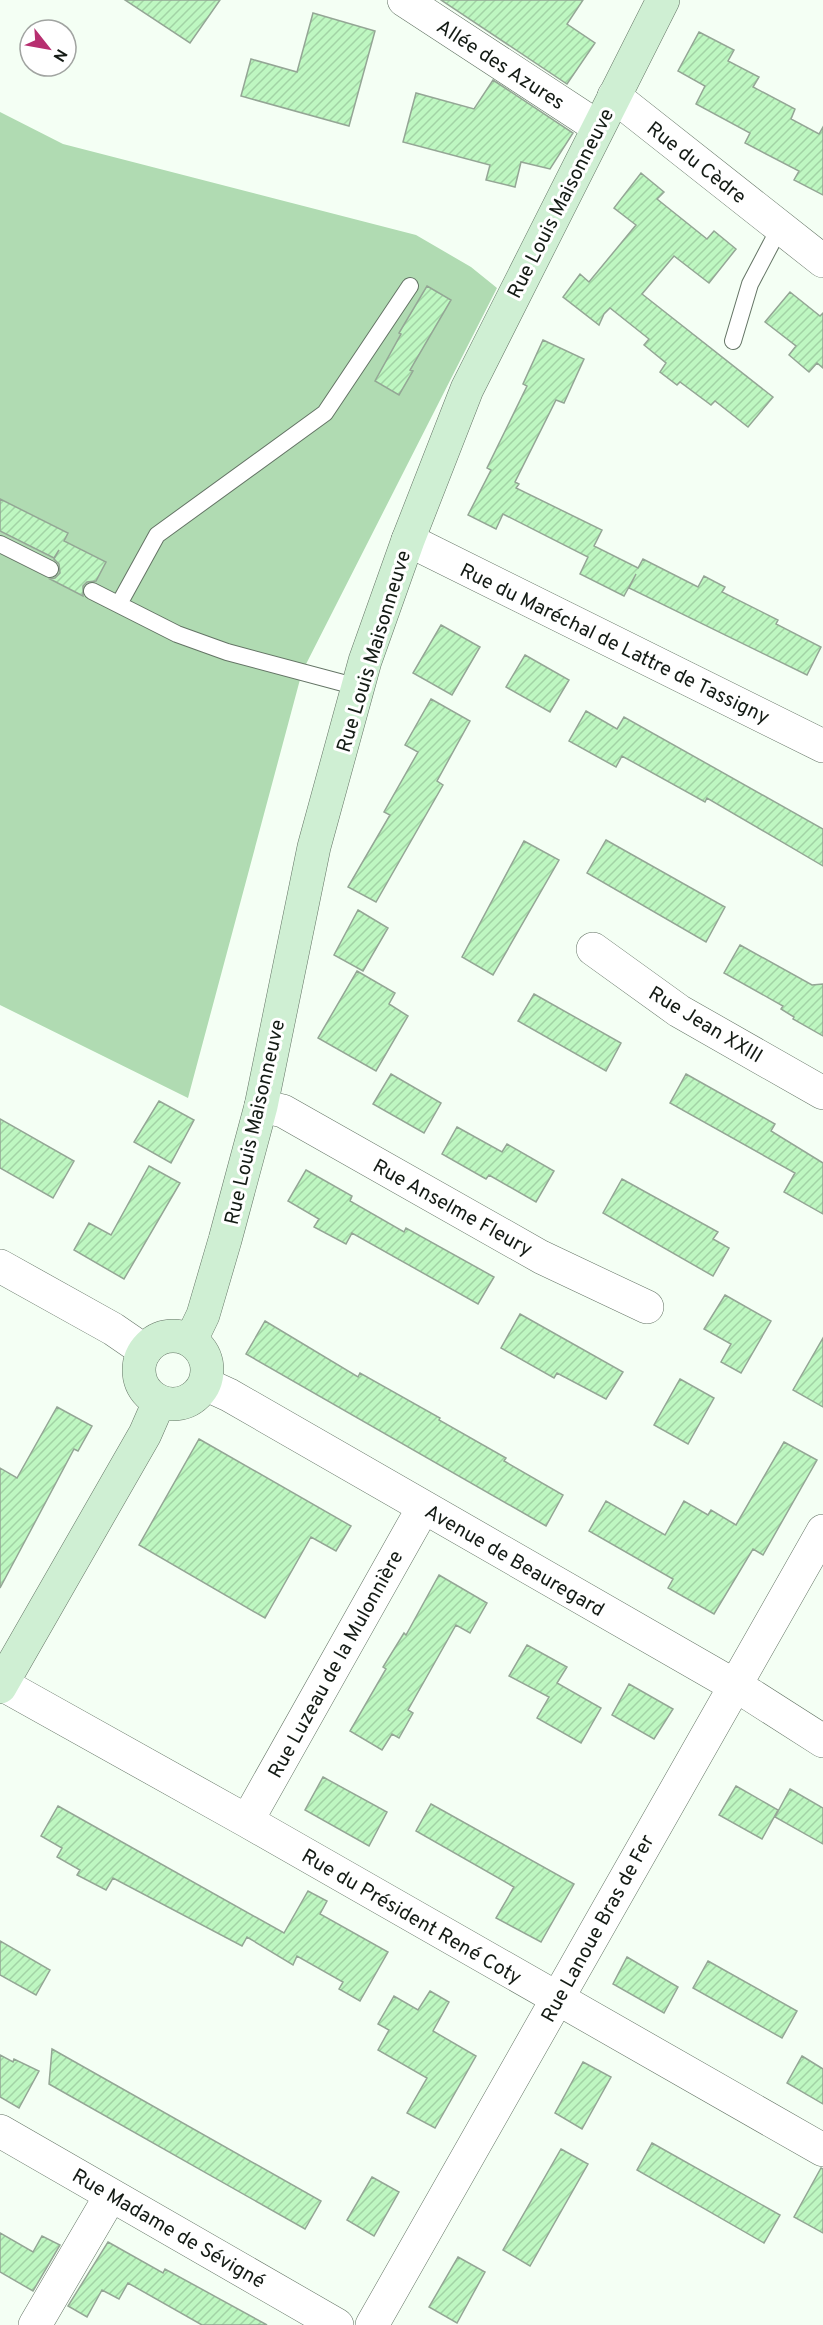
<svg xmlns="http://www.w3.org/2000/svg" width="823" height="2325" font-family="Overpass,sans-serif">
<defs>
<pattern id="building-hatch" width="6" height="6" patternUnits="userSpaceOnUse" patternTransform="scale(1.5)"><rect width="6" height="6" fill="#bef7c1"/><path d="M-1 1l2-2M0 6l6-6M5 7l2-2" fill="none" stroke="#a2d3a5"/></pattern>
</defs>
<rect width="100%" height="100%" fill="#f4fff4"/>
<!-- park -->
<path fill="#b0dbb2" d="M 0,112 L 63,144 L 416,235 L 471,267 L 497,288 L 302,672 L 188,1098 L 0,1005 Z"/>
<!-- building -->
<path fill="url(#building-hatch)" stroke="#94a695" stroke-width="1.5" d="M 125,0 L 220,0 L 190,43 Z
M 441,0 L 583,0 L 567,24 L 595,43 L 567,84 Z
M 313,13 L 375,31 L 349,126 L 241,96 L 251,59 L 297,72 Z
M 699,32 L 734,50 L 728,61 L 759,77 L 753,87 L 795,109 L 791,119 L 819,134 L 823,127 L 823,195 L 794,180 L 799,171 L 745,143 L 750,133 L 696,104 L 705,86 L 678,71 Z
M 493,80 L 573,133 L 550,169 L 521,162 L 515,187 L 486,180 L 490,165 L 403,142 L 416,93 L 474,109 Z
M 641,173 L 664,192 L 657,199 L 707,239 L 714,231 L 736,249 L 709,283 L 674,256 L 642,294 L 773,397 L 748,427 L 715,401 L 711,405 L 680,382 L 677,385 L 660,372 L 666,363 L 644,345 L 649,339 L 610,308 L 604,314 L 599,325 L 563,297 L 580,274 L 589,282 L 636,225 L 614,208 Z
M 427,286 L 451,300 L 410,370 L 413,371 L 399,395 L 375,381 L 401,334 L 399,333 Z
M 790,292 L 820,316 L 823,313 L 823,368 L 817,363 L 809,372 L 789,355 L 796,346 L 765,322 Z
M 543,340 L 584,359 L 564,403 L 556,400 L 515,482 L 519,484 L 516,488 L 602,530 L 594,546 L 638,568 L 643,559 L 698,587 L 704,576 L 725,587 L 722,592 L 778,620 L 776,624 L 821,647 L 807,675 L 629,588 L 636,574 L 624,596 L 580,574 L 588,557 L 503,514 L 496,529 L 468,515 L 491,470 L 487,468 L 527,386 L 523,384 Z
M 0,499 L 68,533 L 64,541 L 106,562 L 96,581 L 87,582 L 83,586 L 83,596 L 50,579 L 55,578 L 60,573 L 59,564 L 54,559 L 59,550 L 54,558 L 0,531 Z
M 441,625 L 480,647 L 452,695 L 413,673 Z
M 525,655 L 569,680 L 550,712 L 506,687 Z
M 431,699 L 470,721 L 437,781 L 443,785 L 376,902 L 348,887 L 390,815 L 384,812 L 418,752 L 405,745 Z
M 586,711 L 617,729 L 624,717 L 823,829 L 823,866 L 707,798 L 705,802 L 622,756 L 616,767 L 569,741 Z
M 606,840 L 725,907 L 706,942 L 587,873 Z
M 524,841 L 559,860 L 493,975 L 462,957 Z
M 358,910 L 388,928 L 363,971 L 334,955 Z
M 740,945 L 812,985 L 823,984 L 823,1036 L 793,1019 L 794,1017 L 781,1009 L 783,1006 L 724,973 Z
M 357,971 L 395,993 L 389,1004 L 408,1016 L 376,1071 L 318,1038 Z
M 534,994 L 621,1043 L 606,1071 L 518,1021 Z
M 391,1074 L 441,1103 L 424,1133 L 373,1104 Z
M 686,1074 L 775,1124 L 771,1131 L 823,1163 L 823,1214 L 784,1192 L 795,1173 L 670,1103 Z
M 159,1101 L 194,1120 L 171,1163 L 134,1142 Z
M 0,1119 L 74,1161 L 53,1198 L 0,1168 Z
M 457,1127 L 502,1152 L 507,1144 L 554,1171 L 536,1202 L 489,1175 L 486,1179 L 442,1154 Z
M 149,1166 L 180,1183 L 124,1279 L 74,1250 L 89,1223 L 111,1235 Z
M 306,1170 L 352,1196 L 350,1201 L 404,1232 L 406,1228 L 494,1277 L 478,1304 L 352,1233 L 346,1244 L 314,1227 L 319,1219 L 288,1201 Z
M 622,1179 L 718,1232 L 713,1239 L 729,1248 L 713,1276 L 603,1213 Z
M 725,1295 L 771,1321 L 741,1373 L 721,1362 L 731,1344 L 704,1329 Z
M 520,1314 L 623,1372 L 606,1399 L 557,1373 L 554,1378 L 501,1348 Z
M 265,1321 L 358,1377 L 360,1373 L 440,1418 L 439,1420 L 506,1458 L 504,1461 L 563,1495 L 546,1526 L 246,1354 Z
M 823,1338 L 823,1407 L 793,1390 Z
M 680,1379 L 714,1398 L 688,1444 L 654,1425 Z
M 57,1407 L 92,1426 L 78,1451 L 74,1449 L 0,1588 L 0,1468 L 17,1478 Z
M 199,1439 L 351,1526 L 336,1551 L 311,1537 L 265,1618 L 139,1545 Z
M 784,1442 L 817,1460 L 763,1555 L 753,1549 L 714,1614 L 668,1588 L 673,1579 L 589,1531 L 606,1501 L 665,1535 L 684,1501 L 708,1515 L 711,1510 L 736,1525 Z
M 439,1575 L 487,1603 L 470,1633 L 456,1625 L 408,1710 L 413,1713 L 399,1738 L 392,1734 L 382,1750 L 350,1731 L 386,1669 L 383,1667 L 404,1633 L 406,1635 Z
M 527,1645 L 567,1667 L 557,1683 L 601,1708 L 581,1743 L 537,1718 L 549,1697 L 509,1676 Z
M 629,1684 L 673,1709 L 654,1739 L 612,1715 Z
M 323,1777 L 387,1812 L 369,1846 L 305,1810 Z
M 736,1786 L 778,1810 L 762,1839 L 719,1815 Z
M 790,1789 L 823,1808 L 823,1844 L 775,1817 Z
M 431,1804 L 574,1884 L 541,1942 L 496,1918 L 514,1887 L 416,1831 Z
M 58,1806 L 284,1933 L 308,1891 L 327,1901 L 320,1914 L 388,1952 L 360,2001 L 339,1989 L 343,1982 L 297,1956 L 293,1965 L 247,1937 L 242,1946 L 113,1878 L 106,1890 L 77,1875 L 80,1870 L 57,1857 L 62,1848 L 41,1836 Z
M 0,1941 L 50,1970 L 36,1995 L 0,1975 Z
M 627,1957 L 678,1987 L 664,2013 L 613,1984 Z
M 708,1961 L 797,2011 L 782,2038 L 693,1988 Z
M 430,1991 L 449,2002 L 433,2031 L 476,2056 L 435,2128 L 407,2113 L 427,2078 L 378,2050 L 389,2030 L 378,2024 L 394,1996 L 418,2010 Z
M 52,2049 L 321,2201 L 305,2229 L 49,2084 Z
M 0,2055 L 13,2062 L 14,2059 L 39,2071 L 19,2108 L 0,2097 Z
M 802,2056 L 823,2069 L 823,2104 L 787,2083 Z
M 583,2062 L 611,2077 L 582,2129 L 555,2113 Z
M 652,2143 L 780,2215 L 764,2243 L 637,2170 Z
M 561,2149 L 588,2164 L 530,2266 L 503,2250 Z
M 821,2168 L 823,2169 L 823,2233 L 794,2217 Z
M 372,2177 L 399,2192 L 374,2236 L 347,2220 Z
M 0,2233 L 33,2252 L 42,2236 L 60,2245 L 33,2291 L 0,2272 Z
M 108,2242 L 163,2273 L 165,2269 L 267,2325 L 202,2325 L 128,2283 L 119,2299 L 102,2290 L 87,2317 L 68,2306 Z
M 458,2257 L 485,2272 L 457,2323 L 429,2307 Z"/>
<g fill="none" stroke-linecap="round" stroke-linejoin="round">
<defs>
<path id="lane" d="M 733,341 L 750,284 L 780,227
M 0,544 L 50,569
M 92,591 L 177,634 L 227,652 L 358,687
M 119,604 L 157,535 L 325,413 L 410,286"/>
<path id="street" d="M 404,0 L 598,127
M 614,96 L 823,261
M 408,540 L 823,746
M 593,949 L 679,1011 L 823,1093
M 261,1106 L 283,1111 L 541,1257 L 647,1307
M 0,1266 L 113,1329 L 145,1351
M 205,1384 L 229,1395 L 751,1695 L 823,1741
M 0,1683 L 247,1821 L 823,2150
M 247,1821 L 423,1508
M 0,2131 L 337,2325
M 35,2325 L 111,2195
M 372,2325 L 823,1531"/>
<path id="secondary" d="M139 1370a34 34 0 1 1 68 0a34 34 0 1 1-68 0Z
M 191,1340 L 203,1315 L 225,1240 L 261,1106 L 314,847 L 365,661 L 408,540 L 467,389 L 663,0
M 0,1687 L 145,1434 L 159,1402"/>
</defs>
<!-- lane casing -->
<use href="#lane" stroke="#647465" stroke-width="18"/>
<!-- street casing -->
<use href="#street" stroke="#647465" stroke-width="34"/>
<!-- secondary casing -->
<use href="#secondary" stroke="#647465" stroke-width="34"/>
<!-- lane -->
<use href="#lane" stroke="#fff" stroke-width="16"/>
<!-- street -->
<use href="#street" stroke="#fff" stroke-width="33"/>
<!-- secondary -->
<use href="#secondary" stroke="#cfefd3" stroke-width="33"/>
</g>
<g text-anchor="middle" stroke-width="6" stroke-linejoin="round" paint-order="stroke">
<!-- street labels -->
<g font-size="20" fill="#141b15" stroke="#fff">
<text transform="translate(501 64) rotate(33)" y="7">Allée des Azures</text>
<text transform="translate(697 162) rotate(38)" y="7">Rue du Cèdre</text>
<text transform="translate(560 203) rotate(-63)" y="7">Rue Louis Maisonneuve</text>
<text transform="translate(615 643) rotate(26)" y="7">Rue du Maréchal de Lattre de Tassigny</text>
<text transform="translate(373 651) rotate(-73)" y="7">Rue Louis Maisonneuve</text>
<text transform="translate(706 1024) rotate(31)" y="7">Rue Jean XXIII</text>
<text transform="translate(254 1122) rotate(-77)" y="7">Rue Louis Maisonneuve</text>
<text transform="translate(453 1207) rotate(29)" y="7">Rue Anselme Fleury</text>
<text transform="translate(515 1560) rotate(30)" y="7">Avenue de Beauregard</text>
<text transform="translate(335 1664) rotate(-61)" y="7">Rue Luzeau de la Mulonnière</text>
<text transform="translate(412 1916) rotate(30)" y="7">Rue du Président René Coty</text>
<text transform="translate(597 1928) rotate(-61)" y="7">Rue Lanoue Bras de Fer</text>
<text transform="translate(169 2228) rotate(30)" y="7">Rue Madame de Sévigné</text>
</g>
</g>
<!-- north arrow -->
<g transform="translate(48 48) rotate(121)"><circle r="28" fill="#ffffff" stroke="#a1a4a1" stroke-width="1.5"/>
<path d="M0-4.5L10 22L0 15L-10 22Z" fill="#b72f70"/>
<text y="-9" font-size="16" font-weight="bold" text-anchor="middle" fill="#141b15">N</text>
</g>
</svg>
